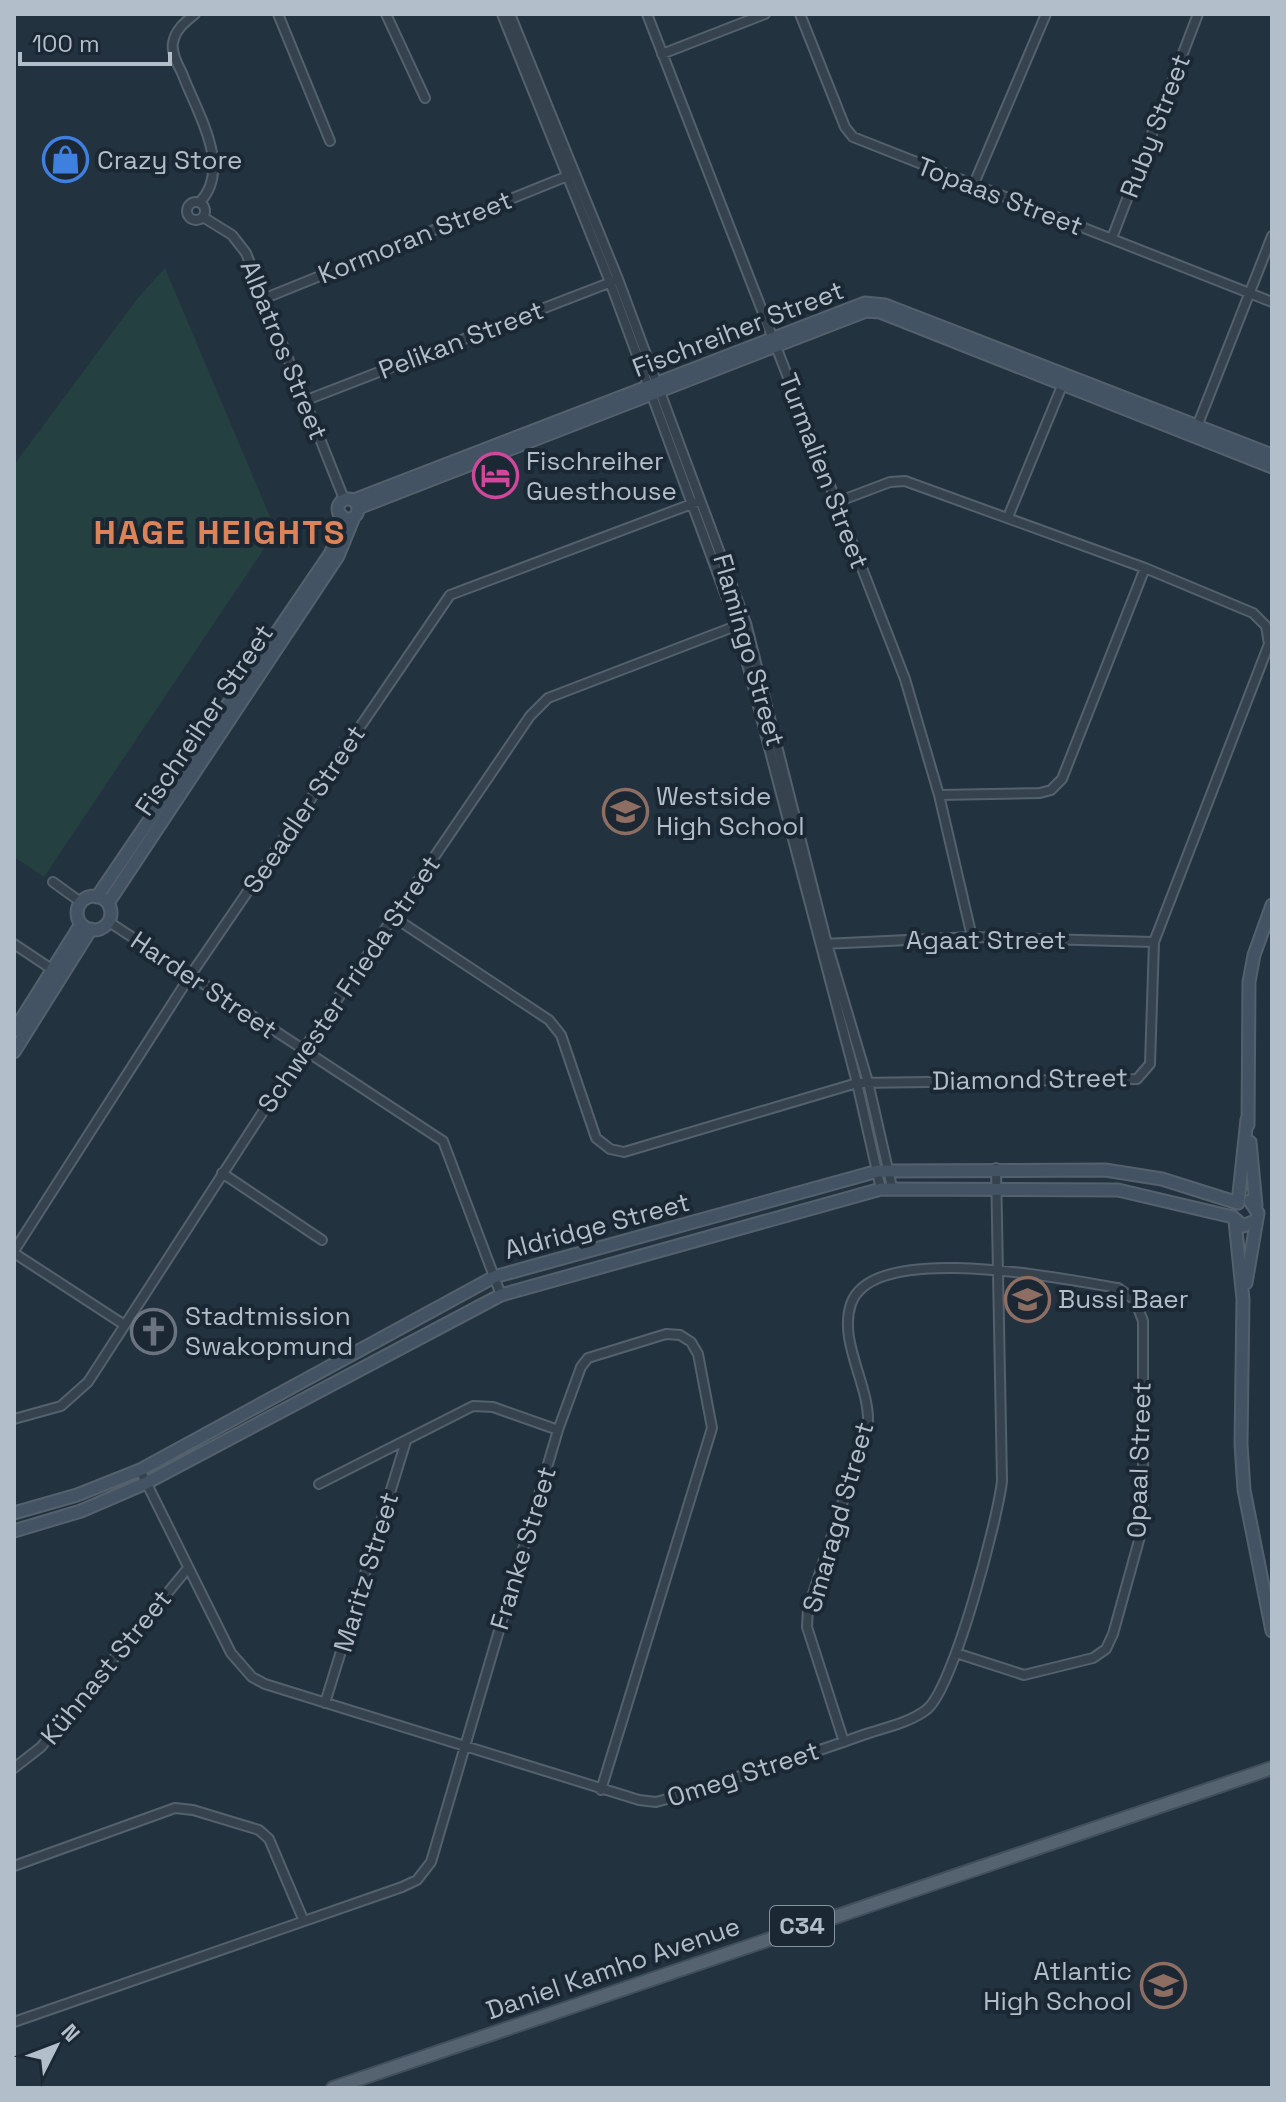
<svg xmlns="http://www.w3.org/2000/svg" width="1286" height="2102" font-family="'Space Grotesk',sans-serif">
<rect width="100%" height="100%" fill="#22323f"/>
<!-- green -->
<path fill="#244040" d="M 165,268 L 276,531 L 44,877 L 14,857 L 14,465 L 137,299 Z"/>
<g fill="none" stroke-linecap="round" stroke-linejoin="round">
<defs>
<path id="street" d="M 195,14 C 185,22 175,30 173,43 C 171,53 178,65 182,73 C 196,111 233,167 200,202
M 278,14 L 330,141
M 386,14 L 425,98
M 502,14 L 610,282 L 737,626 L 857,1083 L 881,1189
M 510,14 L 618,279 L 746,623 L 827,944 L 868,1082 L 892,1187
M 647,14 L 905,679 L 939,795 L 972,937
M 800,14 L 845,127 L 853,137 L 1272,302
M 662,54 L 765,14
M 973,186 L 1046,14
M187 211a9 9 0 1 1 18 0a9 9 0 1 1-18 0Z
M 203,217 L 232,235 L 246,253 L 344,499
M 1112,238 L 1198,14
M 263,299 L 570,175
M 304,401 L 614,281
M 1196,429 L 1272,236
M 1008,517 L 1064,381
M 939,795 L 1040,793 L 1051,790 L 1062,779 L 1145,568
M 53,882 L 82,903
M 395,918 L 549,1020 L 561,1035 L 596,1138 L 610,1149 L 624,1152 L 857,1083 L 1137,1079 L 1150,1064 L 1154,942 L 1269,644 L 1266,626 L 1253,613 L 1145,568 L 905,481 L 890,482 L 837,502
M 109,922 L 443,1141 L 501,1295
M 14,944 L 56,972
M 823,944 L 972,937 L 1154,942
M 222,1173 L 322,1240
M 14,1251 L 190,976 L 450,595 L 697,502
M 14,1253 L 123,1324
M 14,1419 L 61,1406 L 88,1382 L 303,1050 L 530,716 L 548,698 L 741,624
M 140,1470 L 231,1653 L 252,1677 L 265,1684 L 639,1800 L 656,1802 L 678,1796 C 740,1776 802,1757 863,1735 C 883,1728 909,1723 926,1710 C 953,1691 998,1518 1002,1481 L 996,1168
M 319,1484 L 473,1406 L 493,1407 L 558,1430
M 325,1703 L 406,1441
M 844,1742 L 807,1627 L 808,1609 L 868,1424 C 870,1385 838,1342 851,1304 C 873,1239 1067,1280 1118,1288 L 1135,1300 L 1143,1321 L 1143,1504 L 1141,1533 L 1113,1634 L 1106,1649 L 1093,1658 L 1024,1675 L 956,1653
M 14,1768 L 41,1747 L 188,1568
M 14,1866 L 175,1808 L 193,1810 L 259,1830 L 269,1839 L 303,1919
M 14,2022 L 402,1887 L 417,1880 L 431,1862 L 558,1430 L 581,1367 L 588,1358 L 666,1334 L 680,1335 L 691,1342 L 698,1354 L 712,1428 L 601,1790"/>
<path id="secondary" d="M338 509a10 10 0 1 1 20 0a10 10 0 1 1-20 0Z
M 354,500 L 865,303 L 885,305 L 1272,455
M 358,508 L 866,311 L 880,312 L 1272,467
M77 913a17 17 0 1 1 34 0a17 17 0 1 1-34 0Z
M 97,897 L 330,554 L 339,535 L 342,516
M 108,903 L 338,556 L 354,517
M 14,1031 L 81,924
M 14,1052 L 91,929
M 1248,1125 L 1249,982 L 1254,955 L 1272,905
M 1250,1142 L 1256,1205
M 1233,1217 L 1243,1226 L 1255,1221
M 1235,1221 L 1243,1299 L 1241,1444 L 1244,1490 L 1272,1631
M 1246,1283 L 1258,1213 L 1250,1201
M 14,1513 L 77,1495 L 140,1470 L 494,1277 L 878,1171 L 1105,1170 L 1162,1179 L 1238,1203 L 1247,1119
M 14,1531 L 81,1511 L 146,1483 L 501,1295 L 881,1189 L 1118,1190 L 1233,1217"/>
<path id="primary" d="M 333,2088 L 1272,1768"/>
</defs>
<!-- street casing -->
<use href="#street" stroke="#54616d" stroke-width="12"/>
<!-- secondary casing -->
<use href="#secondary" stroke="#54616d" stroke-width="15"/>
<!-- primary casing -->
<use href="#primary" stroke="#424f5b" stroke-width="16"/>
<!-- street -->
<use href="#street" stroke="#36434f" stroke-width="8"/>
<!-- secondary -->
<use href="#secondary" stroke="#445363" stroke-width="11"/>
<!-- primary -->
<use href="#primary" stroke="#54636f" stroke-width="12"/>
</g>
<!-- icons -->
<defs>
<symbol id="shop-ring" viewBox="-11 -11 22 22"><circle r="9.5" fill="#1b2834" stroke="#3f7fe0" stroke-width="1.5"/><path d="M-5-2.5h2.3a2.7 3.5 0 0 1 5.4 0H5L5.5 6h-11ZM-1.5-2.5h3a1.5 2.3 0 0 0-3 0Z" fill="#3f7fe0"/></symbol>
<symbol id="hotel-ring" viewBox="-11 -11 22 22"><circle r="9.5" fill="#1b2834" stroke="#d1479c" stroke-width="1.5"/><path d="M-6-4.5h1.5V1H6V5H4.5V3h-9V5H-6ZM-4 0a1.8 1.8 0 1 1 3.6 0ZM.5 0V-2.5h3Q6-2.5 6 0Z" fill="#d1479c"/></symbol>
<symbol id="school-ring" viewBox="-11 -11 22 22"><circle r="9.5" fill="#1b2834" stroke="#8d6e63" stroke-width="1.5"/><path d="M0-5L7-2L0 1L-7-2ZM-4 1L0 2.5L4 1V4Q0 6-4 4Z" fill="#8d6e63"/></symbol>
<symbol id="church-ring" viewBox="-11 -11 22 22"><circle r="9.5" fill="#1b2834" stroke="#6b7280" stroke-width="1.5"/><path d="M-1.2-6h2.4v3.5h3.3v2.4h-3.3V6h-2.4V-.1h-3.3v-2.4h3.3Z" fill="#6b7280"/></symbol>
</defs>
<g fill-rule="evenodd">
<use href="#shop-ring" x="40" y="134" width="51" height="51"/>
<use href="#hotel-ring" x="470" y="450" width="51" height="51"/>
<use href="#school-ring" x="600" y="786" width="51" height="51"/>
<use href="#school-ring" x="1002" y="1274" width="51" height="51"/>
<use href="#church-ring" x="128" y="1306" width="51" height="51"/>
<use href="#school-ring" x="1138" y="1960" width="51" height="51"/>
</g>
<g text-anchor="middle" stroke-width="8" stroke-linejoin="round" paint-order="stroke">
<!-- shield labels -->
<rect fill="#1b2834" stroke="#85919d" stroke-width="2" x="770" y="1906" width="64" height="40" rx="6"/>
<g font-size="24" font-weight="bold" fill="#b2beca">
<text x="802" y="1934">C34</text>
</g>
<!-- street labels -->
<g font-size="26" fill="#b2beca" stroke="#1b2834">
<text transform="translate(1155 126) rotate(-69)" y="9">Ruby Street</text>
<text transform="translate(1000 196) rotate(21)" y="9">Topaas Street</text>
<text transform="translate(415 237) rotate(-22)" y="9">Kormoran Street</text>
<text transform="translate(738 329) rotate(-21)" y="9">Fischreiher Street</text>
<text transform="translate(461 340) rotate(-21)" y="9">Pelikan Street</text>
<text transform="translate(284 350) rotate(68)" y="9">Albatros Street</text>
<text transform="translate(824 471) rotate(69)" y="9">Turmalien Street</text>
<text transform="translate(749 650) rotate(74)" y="9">Flamingo Street</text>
<text transform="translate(204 720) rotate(-56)" y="9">Fischreiher Street</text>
<text transform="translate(304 809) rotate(-56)" y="9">Seeadler Street</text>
<text x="986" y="949">Agaat Street</text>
<text transform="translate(349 984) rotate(-56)" y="9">Schwester Frieda Street</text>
<text transform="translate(204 985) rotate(34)" y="9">Harder Street</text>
<text transform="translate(1030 1079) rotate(-1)" y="9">Diamond Street</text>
<text transform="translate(597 1226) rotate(-15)" y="9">Aldridge Street</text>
<text transform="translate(1139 1460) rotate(-88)" y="9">Opaal Street</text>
<text transform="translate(838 1517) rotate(-74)" y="9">Smaragd Street</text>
<text transform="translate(523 1548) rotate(-73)" y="9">Franke Street</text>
<text transform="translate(366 1572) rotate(-73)" y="9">Maritz Street</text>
<text transform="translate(106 1667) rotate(-51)" y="9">Kühnast Street</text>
<text transform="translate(743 1774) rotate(-18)" y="9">Omeg Street</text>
<text transform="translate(613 1968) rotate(-19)" y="9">Daniel Kamho Avenue</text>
</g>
<!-- poi labels -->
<g font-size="26" fill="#b2beca" stroke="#1b2834" text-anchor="start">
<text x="97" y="169">Crazy Store</text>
<text x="526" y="470">Fischreiher<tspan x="526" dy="30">Guesthouse</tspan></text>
<text x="656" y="805">Westside<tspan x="656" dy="30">High School</tspan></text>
<text x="1058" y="1308">Bussi Baer</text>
<text x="185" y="1325">Stadtmission<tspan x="185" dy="30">Swakopmund</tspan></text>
<text x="1132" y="1980" text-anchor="end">Atlantic<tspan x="1132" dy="30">High School</tspan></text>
</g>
<!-- district labels -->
<g font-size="34" font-weight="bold" letter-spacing="2" fill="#dd835a" stroke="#1b2834">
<text x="220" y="544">HAGE HEIGHTS</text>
</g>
</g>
<!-- border -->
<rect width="1286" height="2102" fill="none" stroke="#b2beca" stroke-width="32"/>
<!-- north arrow -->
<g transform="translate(56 2046) rotate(48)" stroke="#1b2834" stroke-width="6" paint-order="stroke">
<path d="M0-6L14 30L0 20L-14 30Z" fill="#b2beca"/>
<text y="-12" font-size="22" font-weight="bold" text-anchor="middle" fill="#b2beca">N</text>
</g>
<!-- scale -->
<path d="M20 52v12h150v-12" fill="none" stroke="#b2beca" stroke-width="4"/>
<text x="32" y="52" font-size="24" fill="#b2beca" stroke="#1b2834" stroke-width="6" paint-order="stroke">100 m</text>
</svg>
